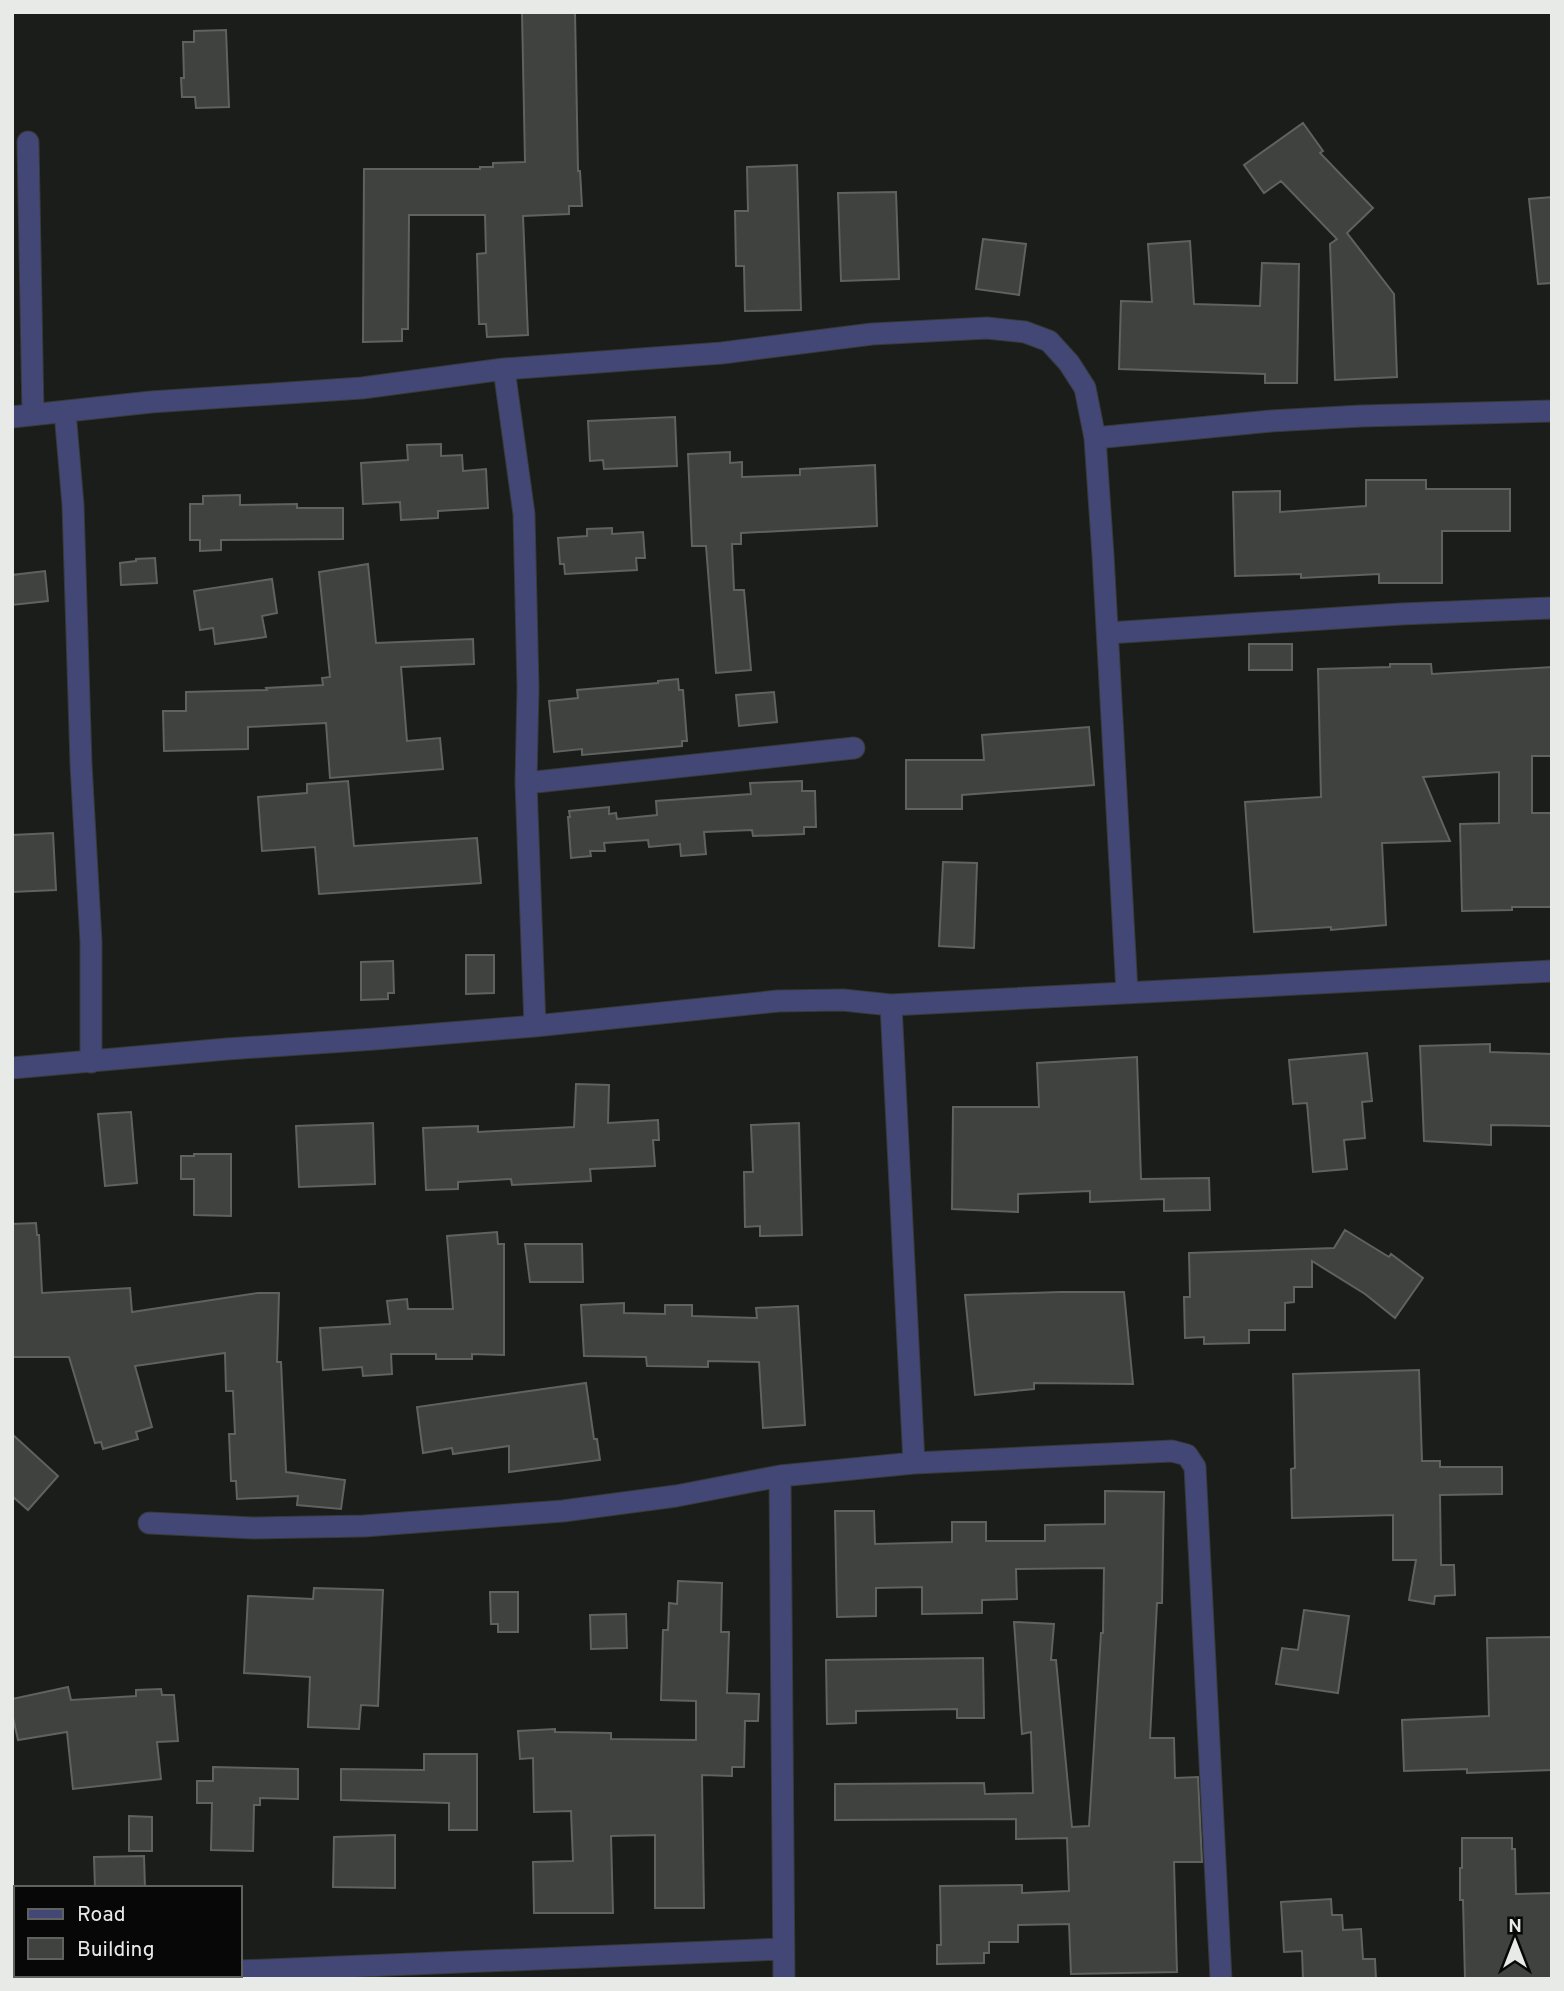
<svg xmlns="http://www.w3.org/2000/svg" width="1564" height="1991" font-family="Overpass,sans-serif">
<rect width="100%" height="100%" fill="#1a1d1a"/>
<!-- building -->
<path fill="#3f423e" stroke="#5f625f" stroke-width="2" d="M 522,12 L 575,12 L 578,171 L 580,171 L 582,206 L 569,206 L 569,214 L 523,216 L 528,335 L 487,337 L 486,324 L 479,324 L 477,254 L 486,253 L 485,215 L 409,215 L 408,329 L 402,329 L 402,341 L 363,342 L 364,169 L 480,169 L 480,167 L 493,167 L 493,163 L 525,162 Z
M 226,30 L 229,107 L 196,108 L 195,97 L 182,97 L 181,78 L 184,78 L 183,42 L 194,42 L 194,31 Z
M 1303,123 L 1323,151 L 1320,153 L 1373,208 L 1347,233 L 1394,294 L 1397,377 L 1335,380 L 1330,244 L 1337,239 L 1281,181 L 1264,193 L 1244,165 Z
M 797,165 L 801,310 L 745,311 L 744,266 L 736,266 L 735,211 L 748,211 L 747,167 Z
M 896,192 L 899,279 L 841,281 L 838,193 Z
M 1552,197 L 1552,283 L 1538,284 L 1529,199 Z
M 983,239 L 1026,244 L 1019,295 L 976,289 Z
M 1190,241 L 1194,304 L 1260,306 L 1262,263 L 1299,264 L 1297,383 L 1265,383 L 1265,374 L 1119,369 L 1121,301 L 1152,302 L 1148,244 Z
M 675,417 L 677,466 L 604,469 L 603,460 L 590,461 L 588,421 Z
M 441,444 L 441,456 L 462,455 L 463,471 L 486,469 L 488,508 L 438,511 L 438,518 L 401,520 L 400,502 L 363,504 L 361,463 L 408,460 L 407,445 Z
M 730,452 L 730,463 L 742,462 L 742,477 L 800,475 L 800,469 L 875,465 L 877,526 L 741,533 L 741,544 L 732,544 L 734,590 L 744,590 L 751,670 L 716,673 L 706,546 L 692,546 L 688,454 Z
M 1366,480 L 1426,480 L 1426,489 L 1510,489 L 1510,531 L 1442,531 L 1442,583 L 1379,583 L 1379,574 L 1301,578 L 1301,574 L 1235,576 L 1233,492 L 1280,491 L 1280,512 L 1366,506 Z
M 240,495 L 240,505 L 297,504 L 297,508 L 343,508 L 343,539 L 221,540 L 221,550 L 200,551 L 200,540 L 190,540 L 190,504 L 203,504 L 203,496 Z
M 612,528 L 612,534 L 643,532 L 645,558 L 636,558 L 637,570 L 565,574 L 564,564 L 560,564 L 558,538 L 587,536 L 587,529 Z
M 155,558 L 157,583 L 121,585 L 120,563 L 136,561 L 136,559 Z
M 368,564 L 376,643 L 473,639 L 474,664 L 401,667 L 407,741 L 440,738 L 443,769 L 330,778 L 326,723 L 248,727 L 248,749 L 164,751 L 163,711 L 186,711 L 186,692 L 267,690 L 266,688 L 323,685 L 322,678 L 330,677 L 319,572 Z
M 45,571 L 48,601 L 12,605 L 12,575 Z
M 272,579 L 277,613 L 262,616 L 266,637 L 215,644 L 213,628 L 200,630 L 194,591 Z
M 1249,644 L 1292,644 L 1292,670 L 1249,670 Z
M 1390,664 L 1431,664 L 1432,674 L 1552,667 L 1552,756 L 1532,756 L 1532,813 L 1552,813 L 1552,907 L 1512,907 L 1512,910 L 1462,911 L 1460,824 L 1499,823 L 1499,772 L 1423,777 L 1450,841 L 1382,843 L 1386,925 L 1331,930 L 1331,927 L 1254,932 L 1245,802 L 1321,797 L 1318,669 L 1390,667 Z
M 678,679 L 679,690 L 683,690 L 687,741 L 682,741 L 682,746 L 582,755 L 582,749 L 554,752 L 549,701 L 578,698 L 577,690 L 658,683 L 658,681 Z
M 774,692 L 777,722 L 739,726 L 736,695 Z
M 1089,727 L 1094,785 L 962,795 L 962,809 L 906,809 L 906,760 L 984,760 L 982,735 Z
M 348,781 L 354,846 L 477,838 L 481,883 L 319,894 L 315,847 L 262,851 L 258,797 L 307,793 L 307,784 Z
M 802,781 L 802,791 L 815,791 L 816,827 L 804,827 L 804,834 L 753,836 L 752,830 L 704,832 L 706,854 L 681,856 L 680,844 L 649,847 L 648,840 L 604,843 L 605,851 L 590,851 L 591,856 L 571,858 L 568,817 L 570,817 L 569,811 L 609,807 L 609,814 L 616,813 L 617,819 L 657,815 L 656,801 L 751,794 L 750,783 Z
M 53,833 L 56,890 L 12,892 L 12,835 Z
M 943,862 L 977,863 L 974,948 L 939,946 Z
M 466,955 L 494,955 L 494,993 L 466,994 Z
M 393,961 L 394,993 L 388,993 L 388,999 L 361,1000 L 361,962 Z
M 1490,1044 L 1490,1052 L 1552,1054 L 1552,1126 L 1491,1125 L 1491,1145 L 1424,1141 L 1420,1046 Z
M 1367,1053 L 1372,1101 L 1362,1102 L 1365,1138 L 1344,1140 L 1347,1169 L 1313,1172 L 1307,1103 L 1293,1104 L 1289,1060 Z
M 1137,1057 L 1141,1179 L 1209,1178 L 1210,1210 L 1164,1211 L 1164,1199 L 1090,1202 L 1090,1191 L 1018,1194 L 1018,1212 L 952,1209 L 953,1107 L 1039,1107 L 1037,1063 Z
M 576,1084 L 609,1085 L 608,1123 L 658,1120 L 659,1140 L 653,1140 L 655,1166 L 590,1169 L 591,1181 L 512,1185 L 511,1179 L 458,1182 L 458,1189 L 426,1190 L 423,1128 L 478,1126 L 478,1132 L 574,1127 Z
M 131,1112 L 137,1183 L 105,1186 L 98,1114 Z
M 373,1123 L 375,1184 L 299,1187 L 296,1126 Z
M 799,1123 L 802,1235 L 760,1236 L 760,1226 L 745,1227 L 744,1172 L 753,1172 L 751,1125 Z
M 194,1154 L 231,1154 L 231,1216 L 194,1215 L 194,1179 L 181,1179 L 181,1156 L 194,1156 Z
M 36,1223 L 37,1235 L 39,1235 L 42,1293 L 130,1288 L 132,1312 L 258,1293 L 279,1293 L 277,1362 L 281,1362 L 286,1472 L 345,1480 L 341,1509 L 297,1505 L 298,1496 L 237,1499 L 236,1481 L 231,1481 L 229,1434 L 235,1434 L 233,1391 L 226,1391 L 225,1353 L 135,1366 L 152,1427 L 136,1432 L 138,1439 L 103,1449 L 101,1442 L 95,1443 L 69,1357 L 12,1357 L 12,1224 Z
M 1345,1230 L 1389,1257 L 1391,1254 L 1423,1278 L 1395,1318 L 1365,1294 L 1312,1261 L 1312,1287 L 1294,1287 L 1294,1302 L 1285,1303 L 1285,1330 L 1249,1330 L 1249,1343 L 1204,1344 L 1204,1337 L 1185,1338 L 1184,1297 L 1190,1297 L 1189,1253 L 1334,1248 Z
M 497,1232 L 498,1244 L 504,1244 L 504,1355 L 472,1354 L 472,1359 L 436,1359 L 436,1354 L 391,1354 L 392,1374 L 363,1376 L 362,1367 L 323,1370 L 320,1328 L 390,1324 L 387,1301 L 407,1299 L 408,1309 L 453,1309 L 447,1236 Z
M 525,1244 L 582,1244 L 583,1282 L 530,1282 Z
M 1060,1292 L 1124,1292 L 1133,1384 L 1034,1383 L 1034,1389 L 975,1395 L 965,1295 Z
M 624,1303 L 624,1313 L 665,1314 L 665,1305 L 692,1305 L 692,1316 L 757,1318 L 756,1308 L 798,1306 L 805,1425 L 763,1428 L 759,1362 L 708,1361 L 708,1367 L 647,1366 L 646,1357 L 584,1356 L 581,1305 Z
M 1419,1370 L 1422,1461 L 1440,1461 L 1440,1467 L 1502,1467 L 1502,1494 L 1440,1495 L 1441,1565 L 1454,1565 L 1455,1595 L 1435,1596 L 1434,1604 L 1409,1600 L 1416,1560 L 1393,1560 L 1393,1515 L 1292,1518 L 1291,1469 L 1295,1468 L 1293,1374 Z
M 586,1383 L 594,1439 L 597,1439 L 600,1460 L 509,1472 L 509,1446 L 453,1454 L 452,1448 L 423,1453 L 417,1407 Z
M 12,1434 L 58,1476 L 28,1510 L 12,1496 Z
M 1105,1491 L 1164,1492 L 1162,1603 L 1157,1603 L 1150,1738 L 1174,1738 L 1175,1778 L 1198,1777 L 1202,1862 L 1174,1862 L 1177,1972 L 1071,1974 L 1069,1924 L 1018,1925 L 1018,1942 L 989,1942 L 989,1953 L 984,1953 L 984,1963 L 937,1964 L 937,1945 L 941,1945 L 940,1886 L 1022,1885 L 1022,1893 L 1069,1891 L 1067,1838 L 1016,1839 L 1016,1819 L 835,1820 L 835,1784 L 984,1783 L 985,1794 L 1033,1793 L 1031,1732 L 1022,1734 L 1014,1622 L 1054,1624 L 1051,1660 L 1056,1660 L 1072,1827 L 1089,1826 L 1101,1633 L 1103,1633 L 1104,1568 L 1016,1569 L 1017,1599 L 982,1600 L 982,1613 L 922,1614 L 922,1587 L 876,1588 L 876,1616 L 837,1617 L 835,1511 L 874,1511 L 875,1544 L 952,1542 L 952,1522 L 986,1522 L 986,1541 L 1045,1541 L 1045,1525 L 1105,1524 Z
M 678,1581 L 722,1583 L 721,1632 L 729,1632 L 727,1693 L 759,1694 L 758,1721 L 745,1721 L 744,1767 L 732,1767 L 732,1776 L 702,1775 L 704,1908 L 655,1908 L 655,1835 L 611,1836 L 613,1913 L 534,1913 L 533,1862 L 573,1861 L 571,1811 L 534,1812 L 533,1758 L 520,1759 L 518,1731 L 555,1729 L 555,1732 L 611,1733 L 611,1739 L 696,1740 L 696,1701 L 661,1700 L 663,1630 L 668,1630 L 669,1603 L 677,1604 Z
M 314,1588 L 383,1590 L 378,1706 L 361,1705 L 359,1729 L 308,1727 L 310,1677 L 244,1673 L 248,1596 L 313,1599 Z
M 490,1592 L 518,1592 L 518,1632 L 498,1632 L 498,1624 L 491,1624 Z
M 1304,1610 L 1349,1616 L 1338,1693 L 1276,1684 L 1282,1648 L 1298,1650 Z
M 626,1614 L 627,1648 L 591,1649 L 590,1615 Z
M 1552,1637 L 1552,1770 L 1467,1773 L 1467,1769 L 1404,1771 L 1402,1720 L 1489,1716 L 1487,1638 Z
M 983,1658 L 984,1718 L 957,1718 L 957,1709 L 856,1711 L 856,1723 L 827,1724 L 826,1660 Z
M 68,1687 L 71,1700 L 136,1696 L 136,1690 L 161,1689 L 162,1695 L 174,1695 L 178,1741 L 157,1742 L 161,1779 L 73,1789 L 67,1732 L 18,1740 L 12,1713 L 12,1699 Z
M 424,1754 L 477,1754 L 477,1830 L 449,1830 L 449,1803 L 341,1800 L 341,1769 L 424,1770 Z
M 213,1767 L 298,1769 L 298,1799 L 260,1798 L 260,1805 L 254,1805 L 253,1851 L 211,1850 L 212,1803 L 197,1803 L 197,1781 L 213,1781 Z
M 129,1816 L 152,1817 L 152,1851 L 129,1851 Z
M 395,1835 L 395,1888 L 333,1887 L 334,1837 Z
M 1462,1838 L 1512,1838 L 1512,1849 L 1515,1849 L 1516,1894 L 1552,1893 L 1552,1979 L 1465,1979 L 1463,1900 L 1460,1900 L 1460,1868 L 1462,1868 Z
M 144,1856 L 145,1888 L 95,1888 L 94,1857 Z
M 1331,1899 L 1332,1915 L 1342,1915 L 1343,1930 L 1361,1929 L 1363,1959 L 1375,1959 L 1376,1979 L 1303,1979 L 1302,1951 L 1284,1952 L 1281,1902 Z"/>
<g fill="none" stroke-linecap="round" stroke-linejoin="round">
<defs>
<path id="street" d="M 28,142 L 33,414
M 504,369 L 524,514 L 528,688 L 526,783 L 535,1026
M 65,412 L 73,505 L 81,764 L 91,942 L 91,1062
M 12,417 L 151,402 L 362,388 L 504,369 L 722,353 L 872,334 L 987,328 L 1025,332 L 1049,341 L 1069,363 L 1085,388 L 1095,438 L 1103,555 L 1127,992
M 1095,438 L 1271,421 L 1361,416 L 1552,411
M 1108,633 L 1401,614 L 1552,608
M 526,783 L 854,748
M 891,1005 L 914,1463
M 12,1068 L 227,1049 L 375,1039 L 535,1026 L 778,1001 L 843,1000 L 891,1005 L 1552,971
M 149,1523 L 253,1528 L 364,1526 L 563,1511 L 676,1496 L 780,1476
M 240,1971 L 783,1949
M 85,1979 L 159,1975
M 784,1979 L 780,1476 L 914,1463 L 1172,1451 L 1187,1455 L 1195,1467 L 1221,1979"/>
</defs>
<!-- street casing -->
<use href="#street" stroke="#373a37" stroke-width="23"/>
<!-- street -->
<use href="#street" stroke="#434775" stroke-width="21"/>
</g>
<!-- border -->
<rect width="1564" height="1991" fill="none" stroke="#e8eae8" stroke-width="28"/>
<!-- legend -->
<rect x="14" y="1886" width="228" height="91" fill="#060706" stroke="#606260" stroke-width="2"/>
<rect x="28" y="1909" width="35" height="10" fill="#434775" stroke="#606260" stroke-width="2"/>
<text x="77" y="1921" font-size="21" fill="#e8eae8">Road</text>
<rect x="28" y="1938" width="35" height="21" fill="#3f423e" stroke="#606260" stroke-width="2"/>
<text x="77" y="1956" font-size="21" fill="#e8eae8">Building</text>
<!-- north arrow -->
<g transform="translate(1515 1942)" stroke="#060706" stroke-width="5" paint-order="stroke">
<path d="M0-5L12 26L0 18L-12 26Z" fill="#e8eae8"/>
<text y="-10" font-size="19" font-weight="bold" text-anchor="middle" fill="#e8eae8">N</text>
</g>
</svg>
